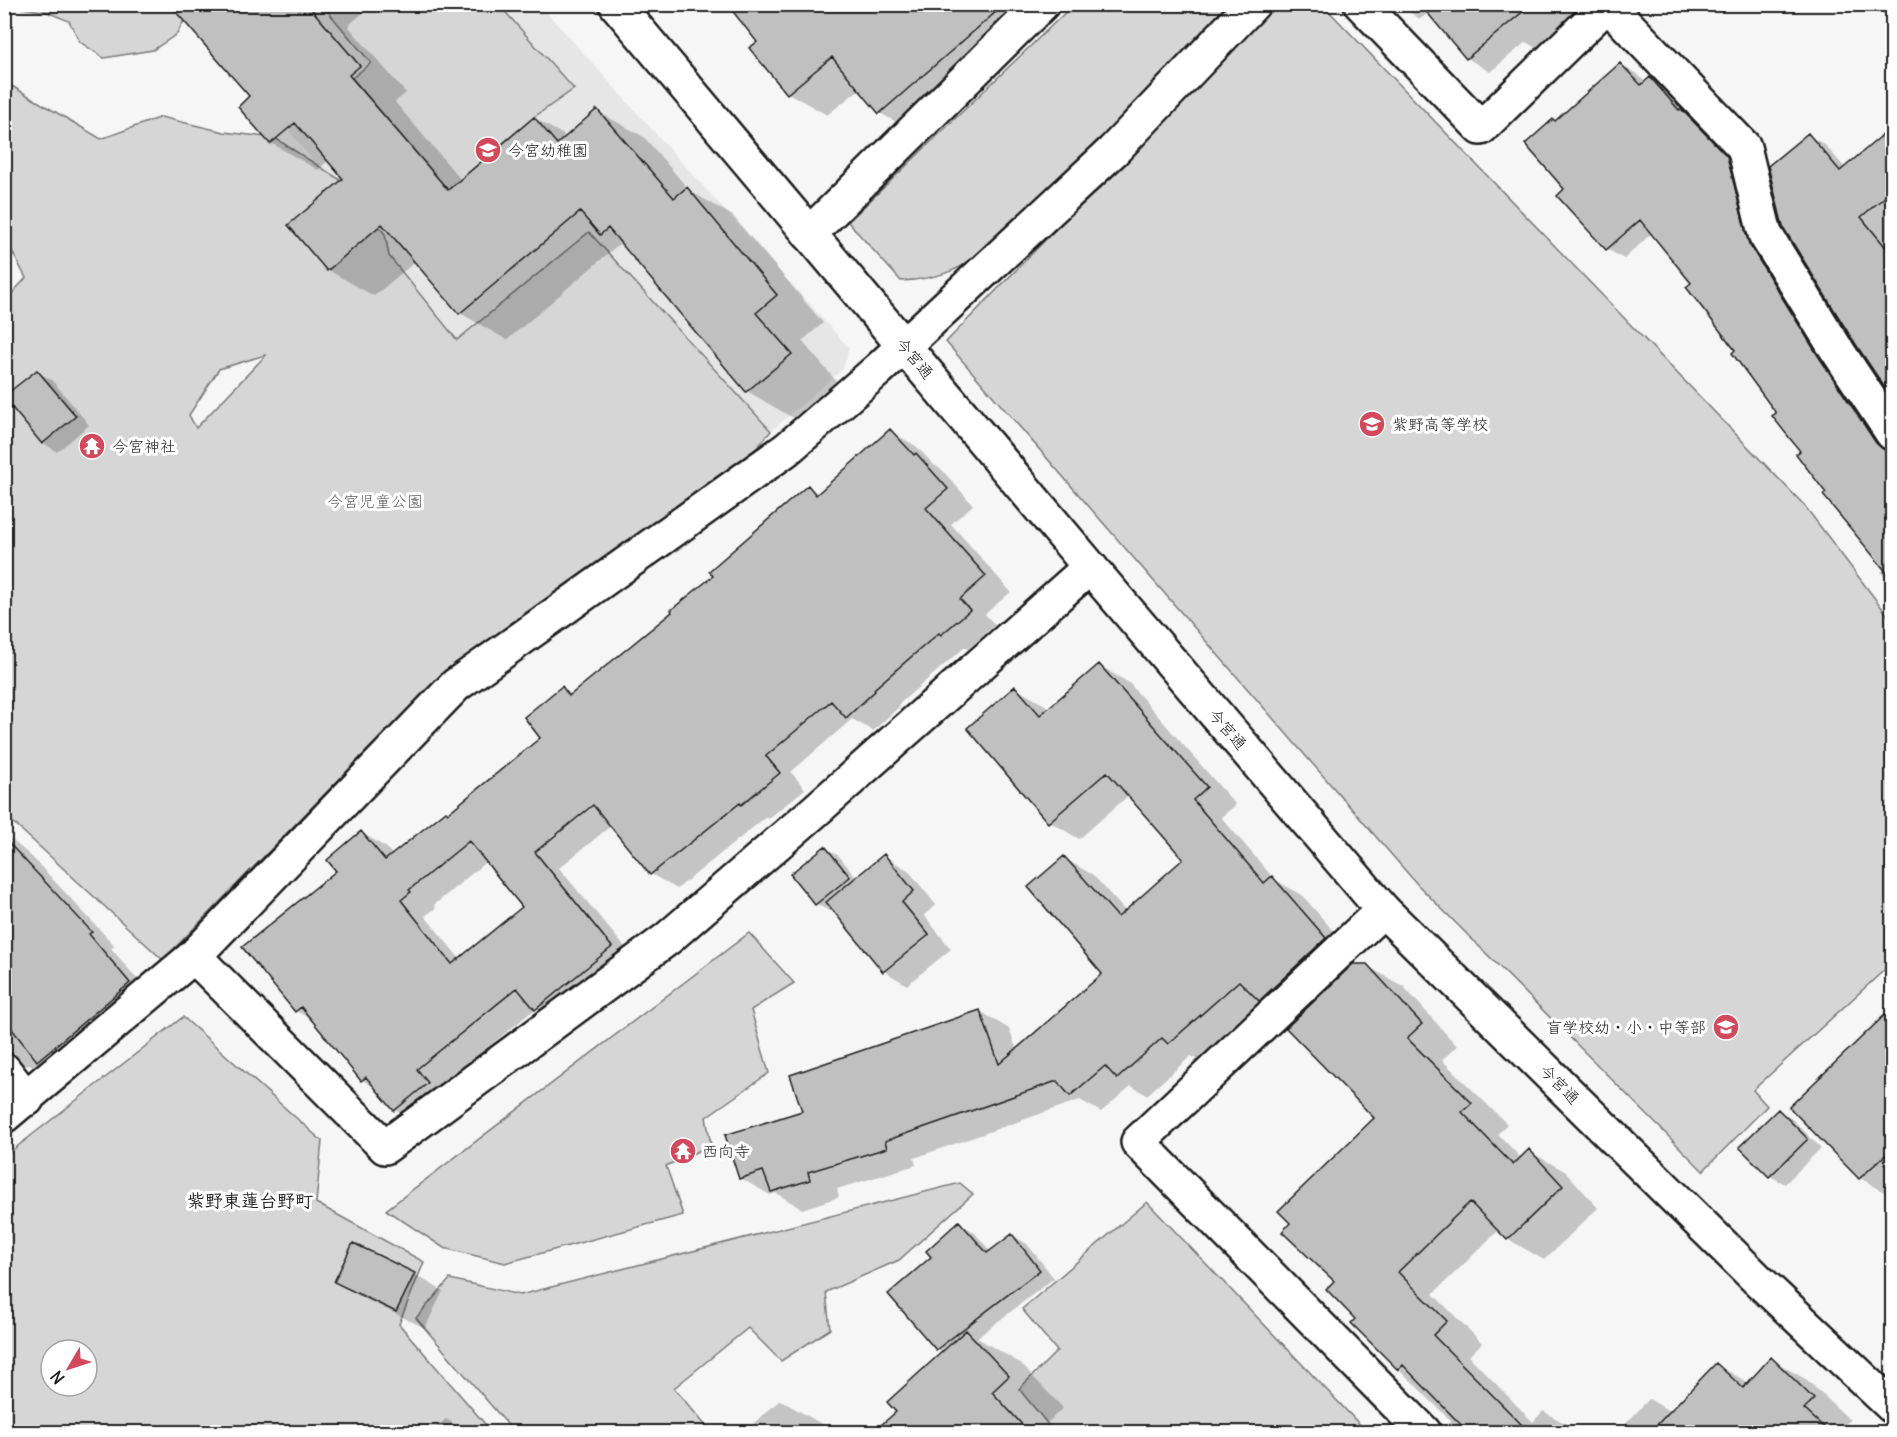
<svg xmlns="http://www.w3.org/2000/svg" width="1897" height="1437" font-family="Delius,'Klee One',sans-serif">
<rect width="100%" height="100%" fill="#f6f6f6"/>
<filter id="ink" filterUnits="userSpaceOnUse"><feTurbulence type="fractalNoise" baseFrequency=".0167" numOctaves="2"/><feDisplacementMap in="SourceGraphic" scale="12" xChannelSelector="R" yChannelSelector="G"/><feConvolveMatrix kernelMatrix="1 2 1 2 8 2 1 2 1" color-interpolation-filters="sRGB"/></filter>
<g filter="url(#ink)">
<!-- built -->
<path fill="#e6e6e6" d="M 316,5 L 540,5 L 849,348 L 843,369 L 771,431 L 589,232 L 458,341 L 239,69 Z"/>
<!-- green -->
<path fill="#d6d6d6" stroke="#797979" stroke-width="1.5" fill-rule="evenodd" d="M 185,4 L 188,13 L 177,34 L 153,50 L 104,58 L 80,42 L 69,21 L 47,12 L 4,5 Z
M 324,4 L 499,5 L 574,89 L 534,117 L 448,190 L 352,78 L 371,63 L 323,6 Z
M 1073,5 L 1242,5 L 996,245 C 961,268 944,279 901,281 L 848,222 Z
M 1274,5 L 1323,5 L 1804,505 L 1892,621 L 1892,963 L 1753,1090 L 1767,1106 L 1703,1171 L 1417,884 L 946,342 Z
M 5,82 L 101,139 L 161,117 L 224,132 L 275,138 L 339,179 L 385,234 L 389,256 L 457,340 L 589,232 L 771,431 L 756,449 L 437,679 L 163,960 L 5,815 L 4,302 L 26,278 L 5,238 ZM 265,355 L 266,355 L 196,428 L 189,415 L 219,369 Z
M 749,933 L 794,983 L 751,1010 L 769,1073 L 706,1117 L 711,1145 L 666,1166 L 683,1215 L 505,1263 L 444,1248 L 386,1210 Z
M 183,1017 L 322,1141 L 316,1203 L 424,1262 L 399,1324 L 492,1432 L 5,1432 L 5,1156 ZM 51,1350 L 87,1350 L 87,1386 L 51,1386 Z
M 960,1183 L 973,1194 L 899,1260 L 826,1292 L 830,1329 L 781,1361 L 748,1328 L 674,1388 L 706,1426 L 701,1432 L 514,1432 L 416,1318 L 450,1279 L 520,1295 Z
M 1147,1202 L 1365,1430 L 1363,1432 L 1054,1432 L 1019,1389 L 1057,1351 L 1022,1309 Z"/>
<!-- shadow -->
<path fill="#0003" fill-rule="evenodd" d="M 191,4 L 373,4 L 348,26 L 406,93 L 395,102 L 462,181 L 534,118 L 567,137 L 597,111 L 644,137 L 690,191 L 733,216 L 823,323 L 802,341 L 837,382 L 793,418 L 747,391 L 627,248 L 619,244 L 507,340 L 460,313 L 416,261 L 374,296 L 328,270 L 345,179 L 329,160 L 318,170 L 271,143 L 251,97 Z
M 729,4 L 1005,4 L 1033,37 L 919,135 L 880,113 L 860,89 L 827,115 L 788,93 L 760,42 Z
M 1396,4 L 1603,4 L 1550,57 L 1526,42 L 1490,72 L 1467,58 L 1429,13 L 1420,19 Z
M 1620,65 L 1637,74 L 1646,83 L 1650,79 L 1667,89 L 1692,116 L 1698,120 L 1744,168 L 1880,435 L 1868,447 L 1892,477 L 1892,587 L 1881,572 L 1883,570 L 1825,495 L 1828,493 L 1802,451 L 1693,283 L 1652,233 L 1624,259 L 1607,249 L 1566,190 L 1556,123 Z
M 1808,135 L 1825,145 L 1845,168 L 1892,146 L 1892,397 Z
M 37,372 L 52,380 L 89,425 L 57,452 L 43,443 L 6,397 Z
M 890,431 L 916,446 L 934,465 L 942,470 L 973,505 L 951,524 L 1011,592 L 985,614 L 995,625 L 968,649 L 965,647 L 899,704 L 900,706 L 873,731 L 852,719 L 791,772 L 805,789 L 768,819 L 766,817 L 677,889 L 651,874 L 612,825 L 559,868 L 637,962 L 562,1023 L 536,1008 L 442,1085 L 453,1099 L 421,1125 L 395,1110 L 378,1089 L 362,1080 L 316,1022 L 296,1011 L 338,871 L 362,833 L 387,848 L 393,856 L 449,814 L 543,738 L 562,688 L 573,695 L 715,576 L 808,487 L 819,494 ZM 487,861 L 524,907 L 460,959 L 425,916 L 436,908 L 434,905 Z
M 1099,665 L 1129,683 L 1236,805 L 1221,817 L 1275,880 L 1302,895 L 1355,956 L 1264,1002 L 1199,1060 L 1191,1056 L 1147,1095 L 1131,1086 L 1101,1112 L 1080,1100 L 914,1158 L 916,1165 L 837,1189 L 839,1197 L 802,1209 L 776,1193 L 770,1195 L 740,1178 L 803,1112 L 980,1011 L 1009,1029 L 1017,1050 L 1104,974 L 1064,858 L 1093,875 L 1126,912 L 1186,860 L 1129,795 L 1079,839 L 1049,821 L 1015,688 L 1045,705 L 1049,709 Z
M 4,833 L 33,858 L 115,946 L 111,948 L 152,997 L 45,1073 L 30,1065 L 16,1068 L 4,1109 Z
M 825,848 L 839,856 L 857,878 L 884,856 L 908,870 L 936,905 L 924,915 L 951,949 L 907,985 L 884,971 L 834,910 L 831,912 L 816,904 Z
M 1367,966 L 1404,987 L 1457,1046 L 1442,1060 L 1507,1124 L 1498,1134 L 1522,1159 L 1529,1151 L 1566,1172 L 1598,1208 L 1544,1260 L 1508,1239 L 1499,1230 L 1433,1294 L 1482,1343 L 1469,1356 L 1533,1422 L 1543,1411 L 1580,1432 L 1443,1432 L 1443,1427 L 1451,1421 L 1353,1323 L 1357,1319 L 1336,1281 L 1376,1118 Z
M 1892,1009 L 1892,1192 L 1889,1195 L 1860,1178 Z
M 1778,1110 L 1792,1119 L 1821,1148 L 1785,1184 L 1770,1176 L 1741,1147 Z
M 959,1223 L 974,1232 L 991,1252 L 1012,1235 L 1027,1244 L 1054,1278 L 977,1338 L 1020,1363 L 1063,1408 L 1046,1424 L 1054,1432 L 876,1432 L 898,1412 L 943,1353 L 937,1349 L 890,1294 L 933,1257 Z
M 414,1274 L 443,1291 L 425,1328 L 365,1299 L 335,1282 Z
M 1771,1359 L 1807,1380 L 1850,1420 L 1839,1431 L 1841,1432 L 1618,1432 L 1649,1399 L 1671,1412 L 1717,1365 L 1749,1383 Z
M 780,1400 L 834,1431 L 835,1432 L 744,1432 Z
M 446,1419 L 469,1432 L 430,1432 Z"/>
<!-- building -->
<path fill="#c0c0c0" stroke="#1c1c1c" stroke-width="1.5" fill-rule="evenodd" d="M 169,4 L 307,4 L 360,66 L 349,75 L 448,190 L 534,117 L 557,144 L 597,109 L 674,198 L 687,187 L 777,295 L 756,313 L 792,354 L 746,392 L 608,228 L 600,235 L 580,212 L 459,314 L 382,224 L 327,271 L 288,225 L 343,179 L 295,123 L 270,144 L 238,107 L 249,96 Z
M 727,4 L 1005,4 L 879,114 L 832,57 L 787,94 L 749,48 L 757,42 Z
M 1420,4 L 1532,4 L 1466,59 Z
M 1620,63 L 1641,85 L 1650,77 L 1679,110 L 1681,109 L 1727,156 L 1749,244 L 1817,354 L 1876,443 L 1883,449 L 1893,452 L 1893,580 L 1823,495 L 1826,493 L 1796,454 L 1800,451 L 1772,416 L 1776,413 L 1732,353 L 1735,350 L 1686,287 L 1691,283 L 1640,220 L 1606,250 L 1557,196 L 1564,189 L 1525,144 L 1553,119 L 1555,121 Z
M 1893,126 L 1893,190 L 1861,217 L 1893,256 L 1893,400 L 1849,334 L 1783,227 L 1768,166 L 1808,133 L 1840,171 Z
M 37,370 L 76,416 L 42,444 L 4,398 L 4,396 Z
M 890,429 L 914,455 L 916,453 L 948,489 L 926,508 L 986,576 L 960,599 L 970,610 L 941,635 L 939,633 L 874,689 L 875,691 L 846,718 L 831,701 L 766,756 L 780,773 L 741,805 L 740,803 L 650,875 L 593,805 L 535,852 L 612,947 L 535,1010 L 517,988 L 417,1069 L 428,1083 L 394,1111 L 366,1077 L 361,1081 L 301,1007 L 295,1012 L 242,947 L 336,871 L 327,860 L 361,831 L 385,860 L 446,811 L 448,813 L 540,738 L 524,717 L 562,686 L 569,696 L 672,612 L 671,610 L 713,576 L 709,571 L 808,485 L 816,495 ZM 469,841 L 522,907 L 452,964 L 401,900 L 411,892 L 409,890 Z
M 1099,664 L 1207,787 L 1193,800 L 1264,883 L 1272,876 L 1326,938 L 1259,1001 L 1239,981 L 1168,1044 L 1162,1038 L 1117,1079 L 1105,1066 L 1070,1096 L 1057,1081 L 885,1141 L 887,1148 L 808,1172 L 810,1180 L 771,1192 L 763,1171 L 739,1179 L 725,1135 L 802,1111 L 790,1075 L 980,1010 L 999,1064 L 1102,974 L 1028,887 L 1064,856 L 1118,917 L 1183,859 L 1107,772 L 1048,823 L 967,728 L 1015,686 L 1040,715 Z
M 4,838 L 92,932 L 89,934 L 130,983 L 37,1061 L 4,1019 Z
M 825,846 L 850,877 L 815,905 L 790,874 Z
M 884,854 L 914,891 L 902,902 L 929,935 L 883,972 L 826,902 Z
M 1353,964 L 1367,964 L 1422,1024 L 1407,1038 L 1472,1103 L 1462,1112 L 1513,1165 L 1529,1149 L 1563,1186 L 1507,1240 L 1470,1202 L 1398,1272 L 1447,1321 L 1433,1335 L 1529,1432 L 1468,1432 L 1403,1365 L 1398,1370 L 1351,1323 L 1355,1319 L 1326,1289 L 1334,1281 L 1282,1232 L 1290,1223 L 1278,1211 L 1374,1118 L 1286,1028 Z
M 1893,1007 L 1893,1148 L 1859,1179 L 1789,1107 Z
M 1778,1109 L 1808,1139 L 1769,1177 L 1739,1147 Z
M 959,1221 L 987,1253 L 1012,1234 L 1040,1270 L 936,1350 L 888,1294 L 931,1257 L 926,1251 Z
M 353,1243 L 415,1273 L 396,1312 L 334,1282 Z
M 966,1330 L 1009,1376 L 992,1392 L 1029,1432 L 873,1432 L 896,1412 L 887,1402 Z
M 1771,1357 L 1814,1399 L 1804,1409 L 1829,1432 L 1650,1432 L 1716,1363 L 1743,1388 Z"/>
<g fill="none" stroke-linecap="round" stroke-linejoin="round">
<defs>
<path id="street" d="M 1361,4 L 1481,128 L 1608,4
M 1608,5 L 1744,147 L 1765,234 L 1833,344 L 1892,433
M 809,234 L 1042,4
M 1383,910 L 1138,1142 L 1424,1432
M 194,956 L 385,1147 L 667,939 L 815,811 L 1090,567
M 4,1070 L 27,1099
M 4,1116 L 194,956 L 456,685 L 787,449 L 879,369 L 1113,151 L 1253,4"/>
<path id="secondary" d="M 616,4 L 1090,567 L 1383,910 L 1757,1279 L 1892,1406"/>
</defs>
<!-- street casing -->
<use href="#street" stroke="#1c1c1c" stroke-width="38"/>
<!-- secondary casing -->
<use href="#secondary" stroke="#1c1c1c" stroke-width="38"/>
<!-- street -->
<use href="#street" stroke="#fff" stroke-width="33"/>
<!-- secondary -->
<use href="#secondary" stroke="#fff" stroke-width="33"/>
</g>
</g>
<!-- icons -->
<defs>
<symbol id="school-disc" viewBox="-11 -11 22 22"><circle r="9.5" fill="#d1495b" stroke="#fff"/><path d="M0-5L7-2L0 1L-7-2ZM-4 1L0 2.5L4 1V4Q0 6-4 4Z" fill="#fff"/></symbol>
<symbol id="temple-disc" viewBox="-11 -11 22 22"><circle r="9.5" fill="#d1495b" stroke="#fff"/><path d="M0-6L5-2H3V0L6.5 2.5H4V6H1.5V3h-3V6H-4V2.5H-6.5L-3 0V-2H-5Z" fill="#fff"/></symbol>
</defs>
<g fill-rule="evenodd">
<use href="#school-disc" x="473" y="135" width="30" height="30"/>
<use href="#school-disc" x="1357" y="409" width="30" height="30"/>
<use href="#temple-disc" x="77" y="431" width="30" height="30"/>
<use href="#school-disc" x="1711" y="1012" width="30" height="30"/>
<use href="#temple-disc" x="668" y="1136" width="30" height="30"/>
</g>
<g text-anchor="middle" stroke-width="6" stroke-linejoin="round" paint-order="stroke">
<!-- poi labels -->
<g font-size="16" fill="#1c1c1c" stroke="#fff" text-anchor="start">
<text x="508" y="156">今宮幼稚園</text>
<text x="1392" y="430">紫野高等学校</text>
<text x="112" y="452">今宮神社</text>
<text x="1706" y="1033" text-anchor="end">盲学校幼・小・中等部</text>
<text x="702" y="1157">西向寺</text>
</g>
<!-- street labels -->
<g font-size="16" fill="#1c1c1c" stroke="#fff">
<text transform="translate(915 358) rotate(50)" y="6">今宮通</text>
<text transform="translate(1228 729) rotate(49)" y="6">今宮通</text>
<text transform="translate(1560 1084) rotate(45)" y="6">今宮通</text>
</g>
<!-- park labels -->
<g font-size="16" fill="#5d5d5d" stroke="#fff">
<text x="375" y="507">今宮児童公園</text>
</g>
<!-- neighbourhood labels -->
<g font-size="18" font-weight="bold" fill="#1c1c1c" stroke="#fff">
<text x="250" y="1207">紫野東蓮台野町</text>
</g>
</g>
<!-- margin -->
<rect width="1897" height="1437" fill="none" stroke="#fff" stroke-width="24"/>
<rect x="12" y="12" width="1873" height="1413" fill="none" stroke="#1c1c1c" stroke-width="2" filter="url(#ink)"/>
<!-- north arrow -->
<g transform="translate(69 1368) rotate(231)"><circle r="28" fill="#ffffff" stroke="#a4a4a4" stroke-width="1.5"/>
<path d="M0-4.5L10 22L0 15L-10 22Z" fill="#d1495b"/>
<text y="-9" font-size="16" font-weight="bold" text-anchor="middle" fill="#1c1c1c">N</text>
</g>
</svg>
